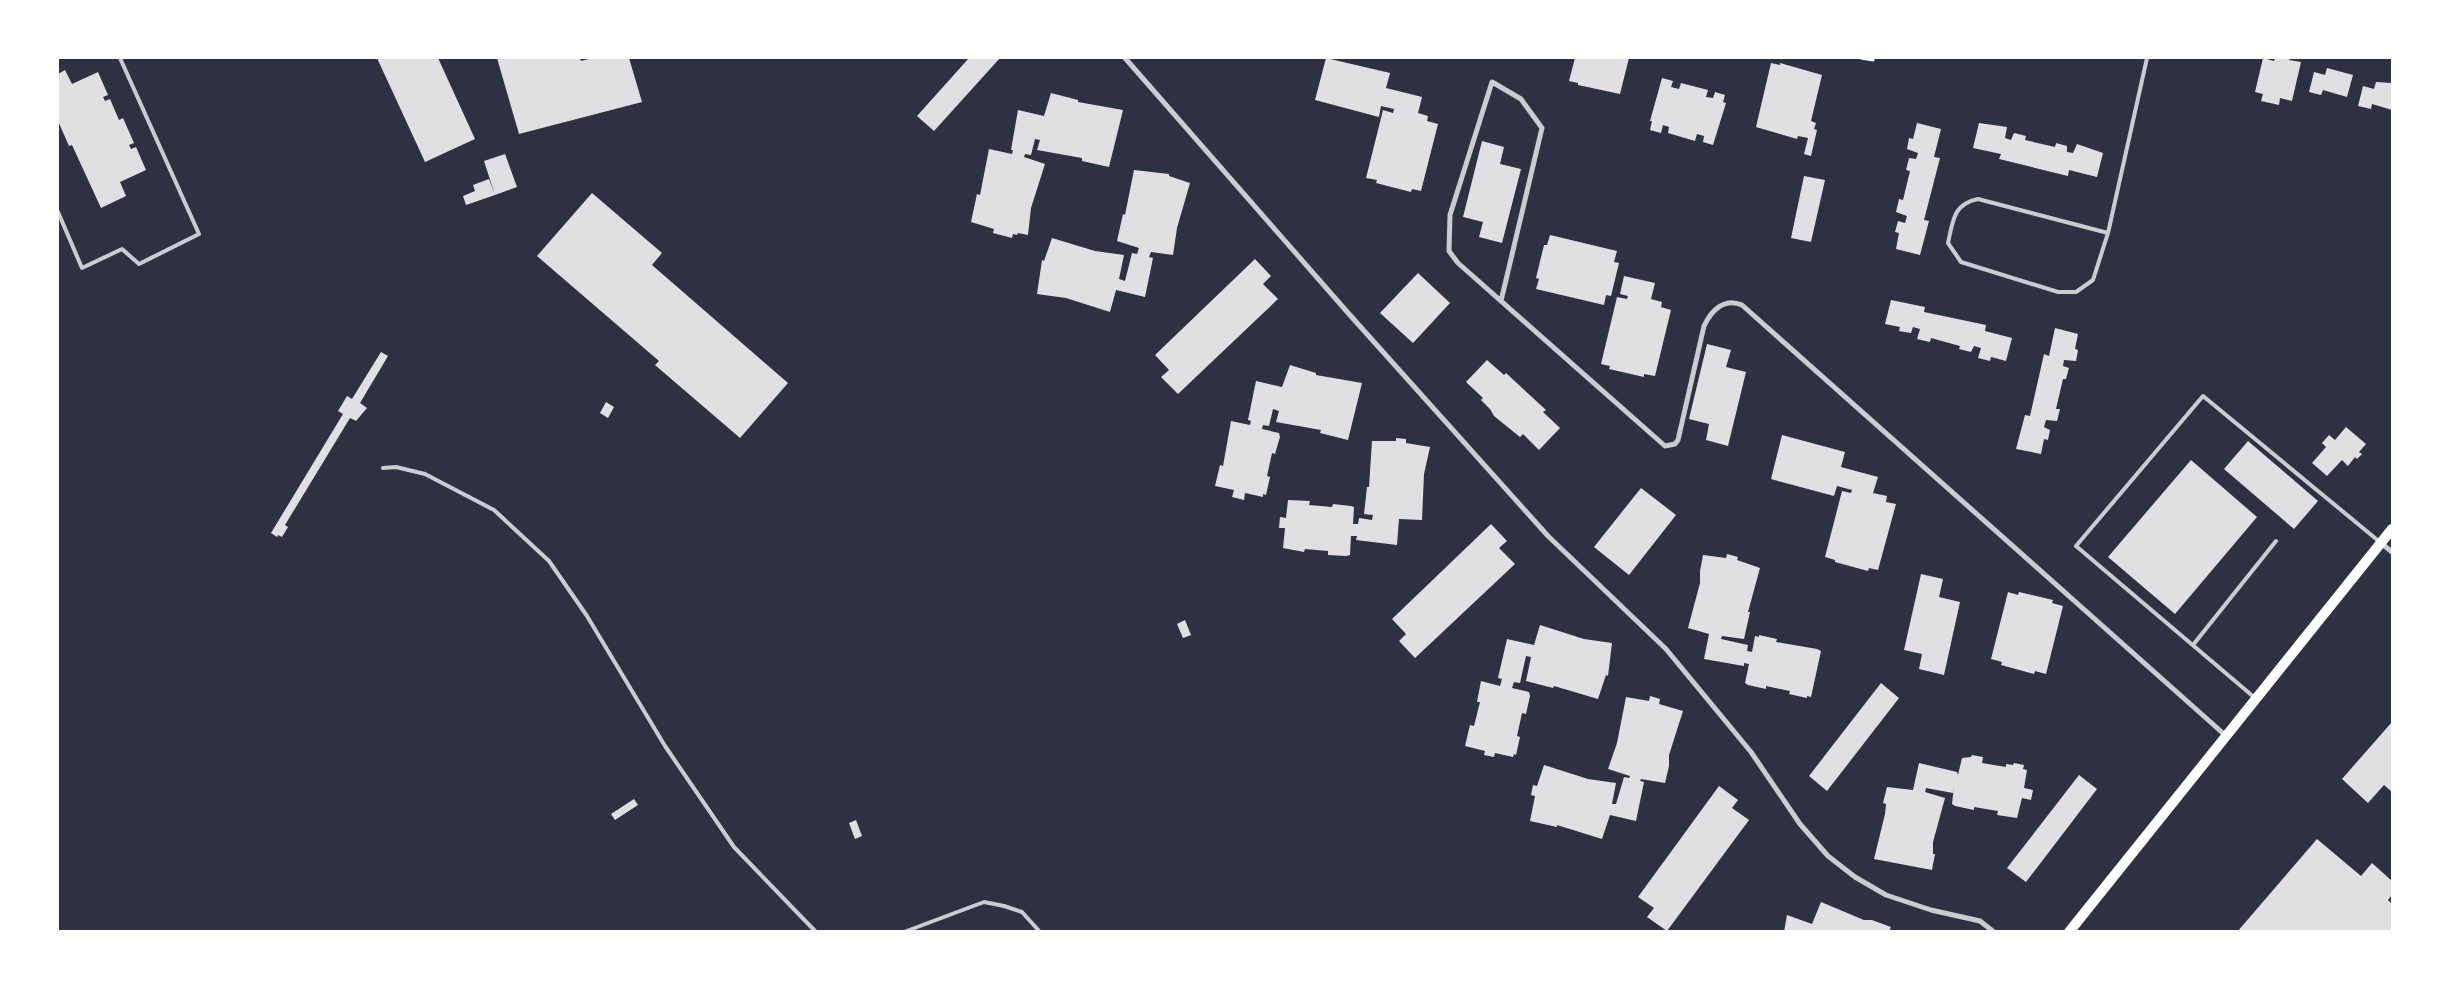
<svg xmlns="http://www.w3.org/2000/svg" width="2450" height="989" font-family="Arial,sans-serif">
<rect width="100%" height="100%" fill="#2d3142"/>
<!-- building -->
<path fill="#e0e0e3" d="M 377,58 L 438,58 L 475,139 L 425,162 Z
M 497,58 L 580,58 L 581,61 L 592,58 L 629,58 L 642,102 L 519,134 Z
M 969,58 L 1000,58 L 934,131 L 917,116 Z
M 1326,58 L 1390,73 L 1386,88 L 1422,97 L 1418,113 L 1428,116 L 1427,121 L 1438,124 L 1421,191 L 1412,189 L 1411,192 L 1376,183 L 1377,180 L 1366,178 L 1383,110 L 1393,113 L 1394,109 L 1381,106 L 1379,117 L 1315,100 Z
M 1575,58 L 1629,58 L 1620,94 L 1578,85 L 1578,83 L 1569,81 Z
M 2263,58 L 2274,61 L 2275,58 L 2290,58 L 2289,60 L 2301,62 L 2292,101 L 2280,98 L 2279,105 L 2261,101 L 2263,94 L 2255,92 Z
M 1771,63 L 1780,65 L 1780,63 L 1822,75 L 1811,121 L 1816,123 L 1814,129 L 1817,130 L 1811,156 L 1804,154 L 1808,138 L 1798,136 L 1797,139 L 1756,127 Z
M 2327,68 L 2353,75 L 2347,97 L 2323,90 L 2321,95 L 2309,92 L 2314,72 L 2325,75 Z
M 65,70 L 72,84 L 98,72 L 108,95 L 103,97 L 105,101 L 110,99 L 119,120 L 123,118 L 134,143 L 129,145 L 131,149 L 136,147 L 146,170 L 120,182 L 126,196 L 101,208 L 72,145 L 69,146 L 58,121 L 58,74 Z
M 1662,78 L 1673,81 L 1671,87 L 1679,89 L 1681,83 L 1708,90 L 1706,97 L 1713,98 L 1715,92 L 1725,95 L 1723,102 L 1726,103 L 1713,145 L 1703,142 L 1704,136 L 1697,134 L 1695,141 L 1668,133 L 1669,127 L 1663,125 L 1661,133 L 1650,130 L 1652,121 L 1650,121 Z
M 2376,82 L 2392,83 L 2392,110 L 2372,104 L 2371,109 L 2358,106 L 2363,86 L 2374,89 Z
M 1051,93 L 1078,100 L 1078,102 L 1123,110 L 1109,167 L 1082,161 L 1082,158 L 1037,150 L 1040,140 L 1035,139 L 1031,155 L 1025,154 L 1024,157 L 1045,164 L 1031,208 L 1028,235 L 1018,233 L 1017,235 L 1013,234 L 1012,238 L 993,233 L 994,229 L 971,222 L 977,194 L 980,195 L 989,149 L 1012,154 L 1013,150 L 1011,150 L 1018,110 L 1044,116 Z
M 1917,123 L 1941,129 L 1934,157 L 1940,158 L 1924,220 L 1929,221 L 1920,255 L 1896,249 L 1899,233 L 1895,232 L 1898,221 L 1905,223 L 1907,216 L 1896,212 L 1899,199 L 1903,200 L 1910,171 L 1906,170 L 1909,158 L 1916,159 L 1918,153 L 1907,149 L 1909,138 L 1913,139 Z
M 1979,123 L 2007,127 L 2005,138 L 2011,140 L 2014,133 L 2026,136 L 2025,140 L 2055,147 L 2056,143 L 2067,146 L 2067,152 L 2073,153 L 2077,144 L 2103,153 L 2097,177 L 2069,170 L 2068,176 L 1999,159 L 2001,154 L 1973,148 Z
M 1482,141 L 1504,147 L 1500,164 L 1521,169 L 1502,243 L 1479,237 L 1483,222 L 1463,217 Z
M 505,154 L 517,187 L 495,195 L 484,161 Z
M 1134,170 L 1169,174 L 1169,176 L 1190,183 L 1177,228 L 1173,255 L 1151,252 L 1149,257 L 1153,258 L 1145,297 L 1116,290 L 1110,312 L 1066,298 L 1037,294 L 1042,260 L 1044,261 L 1052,238 L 1095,251 L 1124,255 L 1119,279 L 1125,281 L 1132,253 L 1137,254 L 1139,248 L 1117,241 L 1123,214 L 1125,215 Z
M 1804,176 L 1825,180 L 1811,242 L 1791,238 Z
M 489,179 L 495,195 L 466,205 L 463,196 L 475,191 L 473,185 Z
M 592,193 L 662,253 L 652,265 L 788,383 L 740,438 L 655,365 L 659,361 L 537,256 Z
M 1550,235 L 1617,251 L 1614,262 L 1619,263 L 1611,296 L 1606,295 L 1604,305 L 1536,289 L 1539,279 L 1536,278 L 1544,245 L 1547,245 Z
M 1255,259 L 1271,276 L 1263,284 L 1278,299 L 1178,394 L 1161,377 L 1169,370 L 1155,355 Z
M 1418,273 L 1450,303 L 1413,343 L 1380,313 Z
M 1624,276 L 1655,283 L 1651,299 L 1662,302 L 1661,307 L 1671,310 L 1655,376 L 1644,374 L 1644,377 L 1609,369 L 1610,366 L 1601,364 L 1617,297 L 1627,299 L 1628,296 L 1620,294 Z
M 1891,300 L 1925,307 L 1924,312 L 1986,325 L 1985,331 L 2012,338 L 2006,361 L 1991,357 L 1990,361 L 1978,358 L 1981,348 L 1974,346 L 1971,352 L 1959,349 L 1960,346 L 1931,338 L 1930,342 L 1917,339 L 1920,329 L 1913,327 L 1911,333 L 1899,331 L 1900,327 L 1885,324 Z
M 2055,328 L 2078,334 L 2075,349 L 2078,350 L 2076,361 L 2064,360 L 2063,366 L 2069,368 L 2066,379 L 2063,379 L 2056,409 L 2060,409 L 2057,421 L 2046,420 L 2044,427 L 2050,430 L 2048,440 L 2044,439 L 2041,454 L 2016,449 L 2025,415 L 2030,416 L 2044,354 L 2049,356 Z
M 1707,344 L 1731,350 L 1726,367 L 1746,372 L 1728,446 L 1706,440 L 1709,424 L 1689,419 Z
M 381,352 L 388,356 L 360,403 L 367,408 L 356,421 L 350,418 L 285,525 L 288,527 L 282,537 L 278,535 L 277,537 L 271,533 L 343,414 L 338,411 L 347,396 L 352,399 Z
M 1487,360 L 1504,375 L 1506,373 L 1546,410 L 1543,412 L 1560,428 L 1539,450 L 1523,434 L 1520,437 L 1494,416 L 1490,409 L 1481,400 L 1483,398 L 1466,382 Z
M 1290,365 L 1316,373 L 1316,375 L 1362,383 L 1348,440 L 1320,433 L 1321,430 L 1276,422 L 1279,411 L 1273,409 L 1269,426 L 1263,425 L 1262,429 L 1279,433 L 1280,437 L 1275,454 L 1272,453 L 1267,476 L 1270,477 L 1266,495 L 1263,494 L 1263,497 L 1245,493 L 1244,500 L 1232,497 L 1234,490 L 1215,486 L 1220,465 L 1223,466 L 1231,421 L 1250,425 L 1251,421 L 1248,420 L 1256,381 L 1282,387 Z
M 606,402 L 614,407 L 608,418 L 600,413 Z
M 2346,427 L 2366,444 L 2359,452 L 2362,454 L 2357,459 L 2355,457 L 2348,466 L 2342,460 L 2327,476 L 2312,463 L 2326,447 L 2322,443 L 2329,435 L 2335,440 Z
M 1782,435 L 1845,452 L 1841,467 L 1878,477 L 1873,493 L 1887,496 L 1886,502 L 1896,504 L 1878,570 L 1869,568 L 1868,571 L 1835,562 L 1835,560 L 1825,557 L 1842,491 L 1851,493 L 1852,490 L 1837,486 L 1834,496 L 1771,479 Z
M 1396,438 L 1406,439 L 1406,443 L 1430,447 L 1424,474 L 1422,520 L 1399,519 L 1397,545 L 1356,540 L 1357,536 L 1351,536 L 1350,555 L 1346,556 L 1328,555 L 1328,551 L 1305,549 L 1304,552 L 1283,548 L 1285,528 L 1279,528 L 1280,517 L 1286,518 L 1288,500 L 1310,501 L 1309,505 L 1332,507 L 1333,504 L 1351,506 L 1354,507 L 1353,524 L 1358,524 L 1359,518 L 1372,520 L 1373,515 L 1364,514 L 1367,487 L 1369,487 L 1372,441 L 1396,441 Z
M 2248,441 L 2318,501 L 2294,529 L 2224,469 Z
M 2191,460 L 2257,517 L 2175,614 L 2108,557 Z
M 1641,488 L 1676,515 L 1629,575 L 1594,547 Z
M 1491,524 L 1507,541 L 1499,548 L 1515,564 L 1415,658 L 1399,641 L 1406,634 L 1392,619 Z
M 1727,554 L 1738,557 L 1737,560 L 1760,568 L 1748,612 L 1750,612 L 1744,639 L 1722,636 L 1721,639 L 1748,645 L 1747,651 L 1752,652 L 1755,636 L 1759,637 L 1759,635 L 1777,639 L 1776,642 L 1817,649 L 1821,651 L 1811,697 L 1807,696 L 1807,698 L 1789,694 L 1790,691 L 1766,686 L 1766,689 L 1748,685 L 1745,683 L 1749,664 L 1744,663 L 1744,666 L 1704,659 L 1709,634 L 1688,628 L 1700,583 L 1700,571 L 1703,555 L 1726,558 Z
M 1921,574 L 1943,579 L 1939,597 L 1960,602 L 1944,675 L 1919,669 L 1922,654 L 1904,650 Z
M 2008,592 L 2018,595 L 2019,592 L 2053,600 L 2052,603 L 2063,606 L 2046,674 L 2035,671 L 2034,674 L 2001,665 L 2002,662 L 1991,659 Z
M 1185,620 L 1191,635 L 1183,638 L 1177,624 Z
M 1540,625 L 1584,639 L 1612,643 L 1608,676 L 1606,675 L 1598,699 L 1554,686 L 1553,688 L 1526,681 L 1531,657 L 1526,656 L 1520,683 L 1514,682 L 1512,688 L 1529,692 L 1530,696 L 1526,714 L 1522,713 L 1517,736 L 1520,737 L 1516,755 L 1514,754 L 1513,757 L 1495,753 L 1494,757 L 1484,755 L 1485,751 L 1465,746 L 1470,725 L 1474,726 L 1480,702 L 1477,702 L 1481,681 L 1500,686 L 1502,679 L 1498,678 L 1507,639 L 1534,645 Z
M 1881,683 L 1899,698 L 1827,791 L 1809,776 Z
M 1650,696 L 1660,699 L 1659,704 L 1683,711 L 1669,755 L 1669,766 L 1665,783 L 1641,779 L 1640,781 L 1644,782 L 1636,821 L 1610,815 L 1602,839 L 1557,825 L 1557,827 L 1530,821 L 1535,796 L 1531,795 L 1533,785 L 1537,786 L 1544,765 L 1588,779 L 1616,783 L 1612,804 L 1616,804 L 1624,777 L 1629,778 L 1630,776 L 1608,769 L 1617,743 L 1626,697 L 1649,701 Z
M 2392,722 L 2392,792 L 2384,785 L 2368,803 L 2342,779 Z
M 1972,755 L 1983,757 L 1982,763 L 2006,767 L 2006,764 L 2013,765 L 2014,763 L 2024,765 L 2023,769 L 2027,770 L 2024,788 L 2033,790 L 2031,800 L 2022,798 L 2017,818 L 1997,815 L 1998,811 L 1974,807 L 1974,810 L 1955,806 L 1952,804 L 1954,786 L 1953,793 L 1926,788 L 1925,792 L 1945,798 L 1933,842 L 1933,854 L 1935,854 L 1932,870 L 1874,859 L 1885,814 L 1886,804 L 1883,803 L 1887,787 L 1913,790 L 1919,763 L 1957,772 L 1958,775 L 1962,758 L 1971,757 Z
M 2079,775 L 2097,789 L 2026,882 L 2007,868 Z
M 1719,786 L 1738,800 L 1732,808 L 1749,820 L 1667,931 L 1647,917 L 1654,908 L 1638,897 Z
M 634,799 L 638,805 L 615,820 L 611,814 Z
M 856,820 L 862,836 L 855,839 L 849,823 Z
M 2317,839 L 2361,876 L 2372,863 L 2392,881 L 2392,895 L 2388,900 L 2392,904 L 2392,932 L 2237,932 Z
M 1821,902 L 1864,920 L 1872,920 L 1891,927 L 1889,932 L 1784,932 L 1787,915 L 1812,924 Z"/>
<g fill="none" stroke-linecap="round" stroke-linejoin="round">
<!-- path -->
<path stroke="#fff" stroke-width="3" d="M 1861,58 L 1873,60"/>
<!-- service -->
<path stroke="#caccd0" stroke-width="4" d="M 58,212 L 82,268 L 122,249 L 139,264 L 199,234 L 120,58
M 2108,233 L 1978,199 C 1953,204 1953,221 1948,243 L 1961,262 L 2058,292 L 2076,292 L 2093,280 L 2108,233 L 2147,58
M 383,468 L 396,467 L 425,474 L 494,510 L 549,561 L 587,616 L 665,746 L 734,847 L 816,932
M 2193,645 L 2276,541
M 2255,698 L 2076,546 L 2203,396 L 2381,543
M 904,932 L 984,902 L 1004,906 L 1022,912 L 1040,932"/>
<!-- minor -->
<path stroke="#caccd0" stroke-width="5" d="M 1125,58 L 1349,314 L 1548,536 L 1666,649 L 1751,752 L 1800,824 L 1828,856 L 1855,877 L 1886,895 L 1931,910 L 1980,921 L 1994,932
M 1501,301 L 1542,128 L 1521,99 L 1492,82 L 1450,215 L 1449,251 L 1458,263 L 1665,446 L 1675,444 L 1678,440 L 1704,326 C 1711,311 1724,297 1742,305 L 2225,735
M 2381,543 L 2392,552"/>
<!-- secondary -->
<path stroke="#fff" stroke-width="10" d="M 2069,932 L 2392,529"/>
</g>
<!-- border -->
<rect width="2450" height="989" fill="none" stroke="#ffffff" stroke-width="118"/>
</svg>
